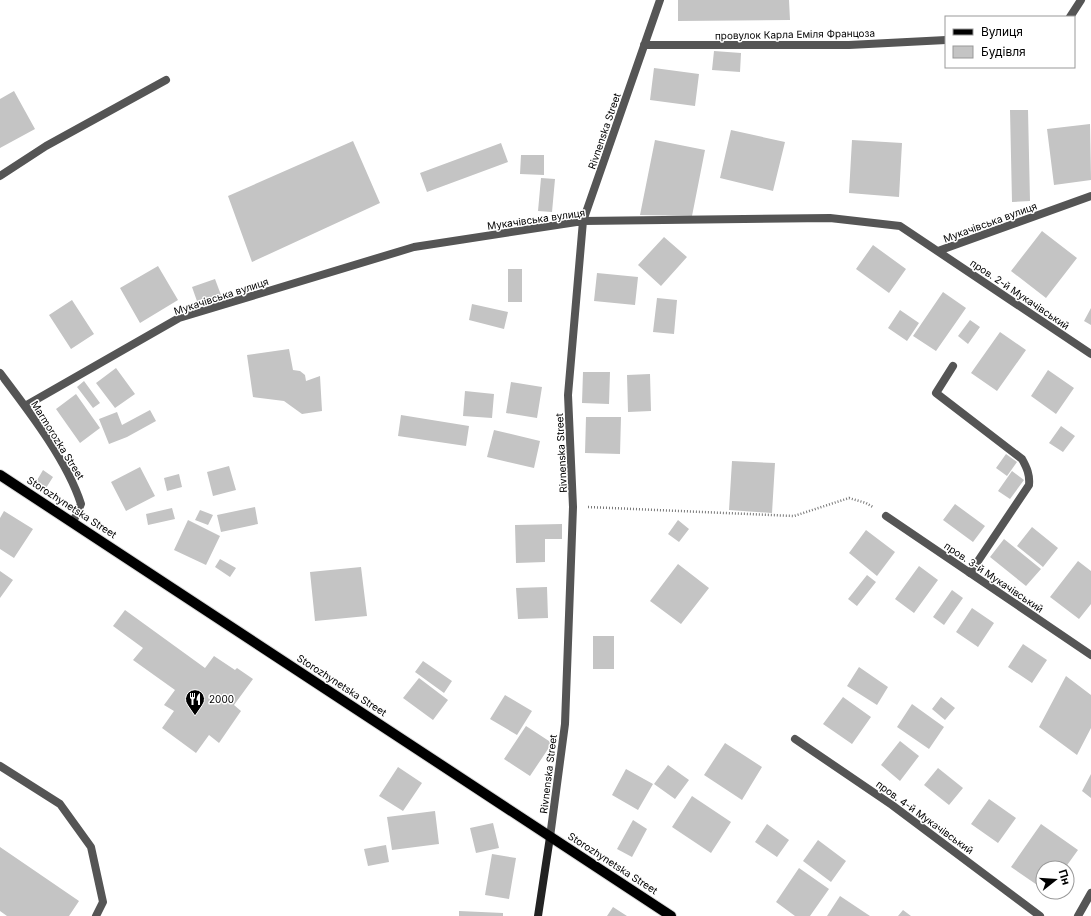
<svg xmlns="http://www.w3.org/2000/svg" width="1091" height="916" font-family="Inter,sans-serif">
<rect width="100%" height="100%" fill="#fff"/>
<!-- building -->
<path fill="#c4c4c4" d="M 678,0 L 789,0 L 790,20 L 678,21 Z
M 714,51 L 741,53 L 740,72 L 712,70 Z
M 654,68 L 699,74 L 695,106 L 650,100 Z
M 14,91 L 35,129 L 0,148 L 0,99 Z
M 1010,110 L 1028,110 L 1030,201 L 1012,202 Z
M 1090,124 L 1091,180 L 1054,185 L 1047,129 Z
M 731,130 L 785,142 L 773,191 L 720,178 Z
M 655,140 L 705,150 L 692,216 L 640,215 Z
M 852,140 L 902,143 L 899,197 L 849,193 Z
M 353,141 L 380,203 L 252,262 L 228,196 Z
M 501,143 L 508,162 L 427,192 L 420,173 Z
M 521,155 L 544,155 L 544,175 L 520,174 Z
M 541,178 L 555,179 L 552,212 L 538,211 Z
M 1042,231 L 1077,258 L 1046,298 L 1011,271 Z
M 664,237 L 687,257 L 661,286 L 638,265 Z
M 873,245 L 906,269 L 889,293 L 856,269 Z
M 158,266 L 178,300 L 140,323 L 120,288 Z
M 508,269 L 522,269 L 522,302 L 508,302 Z
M 597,273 L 638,277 L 635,305 L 594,301 Z
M 215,279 L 221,295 L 198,304 L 192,287 Z
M 943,292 L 966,308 L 936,351 L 913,336 Z
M 657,298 L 677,300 L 674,334 L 653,332 Z
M 72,300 L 94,334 L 71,349 L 49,315 Z
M 472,304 L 508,312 L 504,329 L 469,320 Z
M 1091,308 L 1091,325 L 1084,321 Z
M 900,310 L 919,323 L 907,341 L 888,328 Z
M 970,320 L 980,327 L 968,344 L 958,336 Z
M 1000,332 L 1026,350 L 997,391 L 971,373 Z
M 289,349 L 293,370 L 300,371 L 305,375 L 306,381 L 320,376 L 322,411 L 302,414 L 284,401 L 253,397 L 247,355 Z
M 116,368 L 135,394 L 115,408 L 96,383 Z
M 1048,370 L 1074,388 L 1056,414 L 1031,396 Z
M 583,372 L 610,372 L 609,404 L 582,403 Z
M 650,374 L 651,411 L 628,412 L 627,375 Z
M 84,381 L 100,403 L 93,408 L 77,387 Z
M 511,382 L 542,387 L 537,418 L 506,413 Z
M 465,391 L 494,394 L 492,418 L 463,416 Z
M 76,394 L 100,428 L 80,443 L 56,409 Z
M 150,410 L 156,421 L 127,437 L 109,444 L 99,419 L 117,412 L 122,425 Z
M 401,415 L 469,426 L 466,446 L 398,436 Z
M 586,417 L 621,417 L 620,454 L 585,453 Z
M 1061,426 L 1075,436 L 1063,452 L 1049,443 Z
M 494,430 L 540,441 L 534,468 L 487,457 Z
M 1006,454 L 1017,462 L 1007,476 L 996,468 Z
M 732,461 L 775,463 L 772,513 L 729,510 Z
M 229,466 L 236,490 L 213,496 L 207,472 Z
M 140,467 L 155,496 L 126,511 L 111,482 Z
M 43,470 L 53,477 L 46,488 L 36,482 Z
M 1012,471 L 1024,480 L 1010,499 L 998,491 Z
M 179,474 L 182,487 L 167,491 L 164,478 Z
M 955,504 L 985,526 L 973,542 L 943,520 Z
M 255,507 L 258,524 L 221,532 L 217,515 Z
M 172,508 L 175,519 L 148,525 L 146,514 Z
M 200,510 L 213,515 L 208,525 L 195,520 Z
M 4,511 L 33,529 L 14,558 L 0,549 L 0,518 Z
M 188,520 L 220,536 L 206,565 L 174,550 Z
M 678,520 L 689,529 L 679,542 L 668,534 Z
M 562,524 L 562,539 L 545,539 L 545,562 L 516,563 L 515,525 Z
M 1032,527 L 1058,548 L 1043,567 L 1017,546 Z
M 866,530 L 895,552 L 877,576 L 849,553 Z
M 1004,539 L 1041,569 L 1026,586 L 990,557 Z
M 220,559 L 236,568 L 230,577 L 215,567 Z
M 1078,561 L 1091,571 L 1091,604 L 1079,619 L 1050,597 Z
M 678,564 L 709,588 L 681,624 L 650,601 Z
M 919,566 L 938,580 L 914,613 L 895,599 Z
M 361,567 L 367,616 L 315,621 L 310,572 Z
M 0,571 L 13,580 L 0,598 Z
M 867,575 L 876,582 L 857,606 L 848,599 Z
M 547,587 L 548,618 L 518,619 L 516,588 Z
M 952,590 L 963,598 L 944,625 L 933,617 Z
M 972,608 L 994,623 L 978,647 L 956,632 Z
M 125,610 L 205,668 L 214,656 L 235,670 L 237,668 L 253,679 L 234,705 L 241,711 L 219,743 L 209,735 L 196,753 L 162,728 L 174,711 L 164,705 L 175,690 L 133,660 L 143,648 L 113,626 Z
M 593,636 L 614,636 L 614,669 L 593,669 Z
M 1023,644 L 1047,660 L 1032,683 L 1008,667 Z
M 423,661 L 452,681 L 444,693 L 415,672 Z
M 859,667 L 888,687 L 877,705 L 847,686 Z
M 1066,676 L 1091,695 L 1091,728 L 1077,755 L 1039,727 Z
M 419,678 L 448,700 L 433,720 L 403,698 Z
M 505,695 L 532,711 L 517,735 L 490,719 Z
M 843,697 L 871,717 L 852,744 L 823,724 Z
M 941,697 L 955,708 L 945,720 L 932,709 Z
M 912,704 L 944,727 L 929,749 L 897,727 Z
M 526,726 L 552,743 L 530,776 L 504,759 Z
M 900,741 L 919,756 L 900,781 L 881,765 Z
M 725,743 L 762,767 L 742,800 L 704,775 Z
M 668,765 L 689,780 L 675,799 L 654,784 Z
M 398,767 L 422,783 L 403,811 L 379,796 Z
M 938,768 L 963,788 L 949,805 L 924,785 Z
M 626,769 L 653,784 L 638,810 L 612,795 Z
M 1091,774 L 1091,798 L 1082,791 Z
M 692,796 L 731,822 L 711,853 L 672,827 Z
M 989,799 L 1016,818 L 998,843 L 971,824 Z
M 435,811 L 439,844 L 392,850 L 387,817 Z
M 633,820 L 647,829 L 632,857 L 617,849 Z
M 493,823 L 499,848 L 476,853 L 470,828 Z
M 767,824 L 789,840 L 777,857 L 755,842 Z
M 1041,824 L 1078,850 L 1065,868 L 1043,868 L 1043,889 L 1011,867 Z
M 818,840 L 846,861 L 831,882 L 803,861 Z
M 386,845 L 389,862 L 368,866 L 364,849 Z
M 0,847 L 79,901 L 69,916 L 7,916 L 0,911 Z
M 492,854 L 516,858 L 509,899 L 485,895 Z
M 799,868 L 829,889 L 810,916 L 795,916 L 776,902 Z
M 840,896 L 870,916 L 827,916 Z
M 613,907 L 627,916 L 607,916 Z
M 903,910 L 911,916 L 898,916 Z
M 459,911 L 503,913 L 503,916 L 459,916 Z"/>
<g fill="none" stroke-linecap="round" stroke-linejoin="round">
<defs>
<path id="primary" d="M 0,475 L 671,916"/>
</defs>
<!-- primary casing -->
<use href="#primary" stroke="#dbdbdb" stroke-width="12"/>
<!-- path -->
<path stroke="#777" stroke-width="2.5" stroke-dasharray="1 2" stroke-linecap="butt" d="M 588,507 L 794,516 L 849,498 L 866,503 L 873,507"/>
<!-- lane -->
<path stroke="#555" stroke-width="8" d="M 0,176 L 46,146 L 166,80
M 953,366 L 936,393 L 1022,459 C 1027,468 1030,475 1029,485 L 970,573
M 0,766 L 60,804 L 91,847 L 103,902 L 96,916"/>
<!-- street -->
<path stroke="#555" stroke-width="8" d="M 1070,17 L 1081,0
M 644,45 L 849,45 L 946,40
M 938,251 L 1091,196
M 0,373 C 28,410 67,460 81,504 L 73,522
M 25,406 L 179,318 L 414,247 L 583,221 L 830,218 L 900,226 L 1091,354
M 886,516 L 1091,655
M 795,739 L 892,805 L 1040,916
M 550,837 L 565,724 L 573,507 L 568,395 L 583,221 L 660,0
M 1078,916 L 1091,893"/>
<!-- secondary -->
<path stroke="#222" stroke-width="8" d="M 538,916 L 550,837"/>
<!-- primary -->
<use href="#primary" stroke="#000" stroke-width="10"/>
</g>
<!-- icons -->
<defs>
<symbol id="restaurant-pin" viewBox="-11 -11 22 30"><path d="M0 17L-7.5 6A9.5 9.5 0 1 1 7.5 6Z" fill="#000" stroke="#fff"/><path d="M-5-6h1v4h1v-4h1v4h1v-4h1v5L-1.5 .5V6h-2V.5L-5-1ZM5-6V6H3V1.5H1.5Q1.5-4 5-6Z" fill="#fff"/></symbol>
</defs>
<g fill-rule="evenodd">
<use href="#restaurant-pin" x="184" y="688" width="22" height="30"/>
</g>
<g text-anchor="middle" stroke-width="3" stroke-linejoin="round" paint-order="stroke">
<!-- street labels -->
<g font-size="10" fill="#000" stroke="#fff">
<text transform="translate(795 34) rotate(-1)" y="4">провулок Карла Еміля Францоза</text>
<text transform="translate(604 131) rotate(-71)" y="4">Rivnenska Street</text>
<text transform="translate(536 219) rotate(-8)" y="4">Мукачівська вулиця</text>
<text transform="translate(990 222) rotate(-20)" y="4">Мукачівська вулиця</text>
<text transform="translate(1020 294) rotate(34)" y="4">пров. 2-й Мукачівський</text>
<text transform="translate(221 296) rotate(-18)" y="4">Мукачівська вулиця</text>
<text transform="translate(58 440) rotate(58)" y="4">Marmorozka Street</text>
<text transform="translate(561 453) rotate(-93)" y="4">Rivnenska Street</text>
<text transform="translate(72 507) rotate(33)" y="4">Storozhynetska Street</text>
<text transform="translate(994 577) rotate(34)" y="4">пров. 3-й Мукачівський</text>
<text transform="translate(342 685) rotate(33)" y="4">Storozhynetska Street</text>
<text transform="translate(548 774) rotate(-83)" y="4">Rivnenska Street</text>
<text transform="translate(925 817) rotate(36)" y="4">пров. 4-й Мукачівський</text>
<text transform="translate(613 863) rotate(33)" y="4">Storozhynetska Street</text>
</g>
<!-- poi labels -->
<g font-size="10" fill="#000" stroke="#fff" text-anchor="start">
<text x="209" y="703">2000</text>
</g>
</g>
<!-- legend -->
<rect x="945" y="16" width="130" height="52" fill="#ffffff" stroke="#999999"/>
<rect x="953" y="29" width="20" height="6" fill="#000000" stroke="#999999"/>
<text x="981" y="36" font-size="12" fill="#000000">Вулиця</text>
<rect x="953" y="46" width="20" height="12" fill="#c4c4c4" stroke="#999999"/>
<text x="981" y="56" font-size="12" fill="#000000">Будівля</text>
<!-- north arrow -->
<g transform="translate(1055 880) rotate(73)"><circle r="19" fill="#ffffff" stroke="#999999"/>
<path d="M0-3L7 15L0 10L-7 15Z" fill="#000000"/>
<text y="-6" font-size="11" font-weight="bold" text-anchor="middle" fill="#000000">Пн</text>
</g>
</svg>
